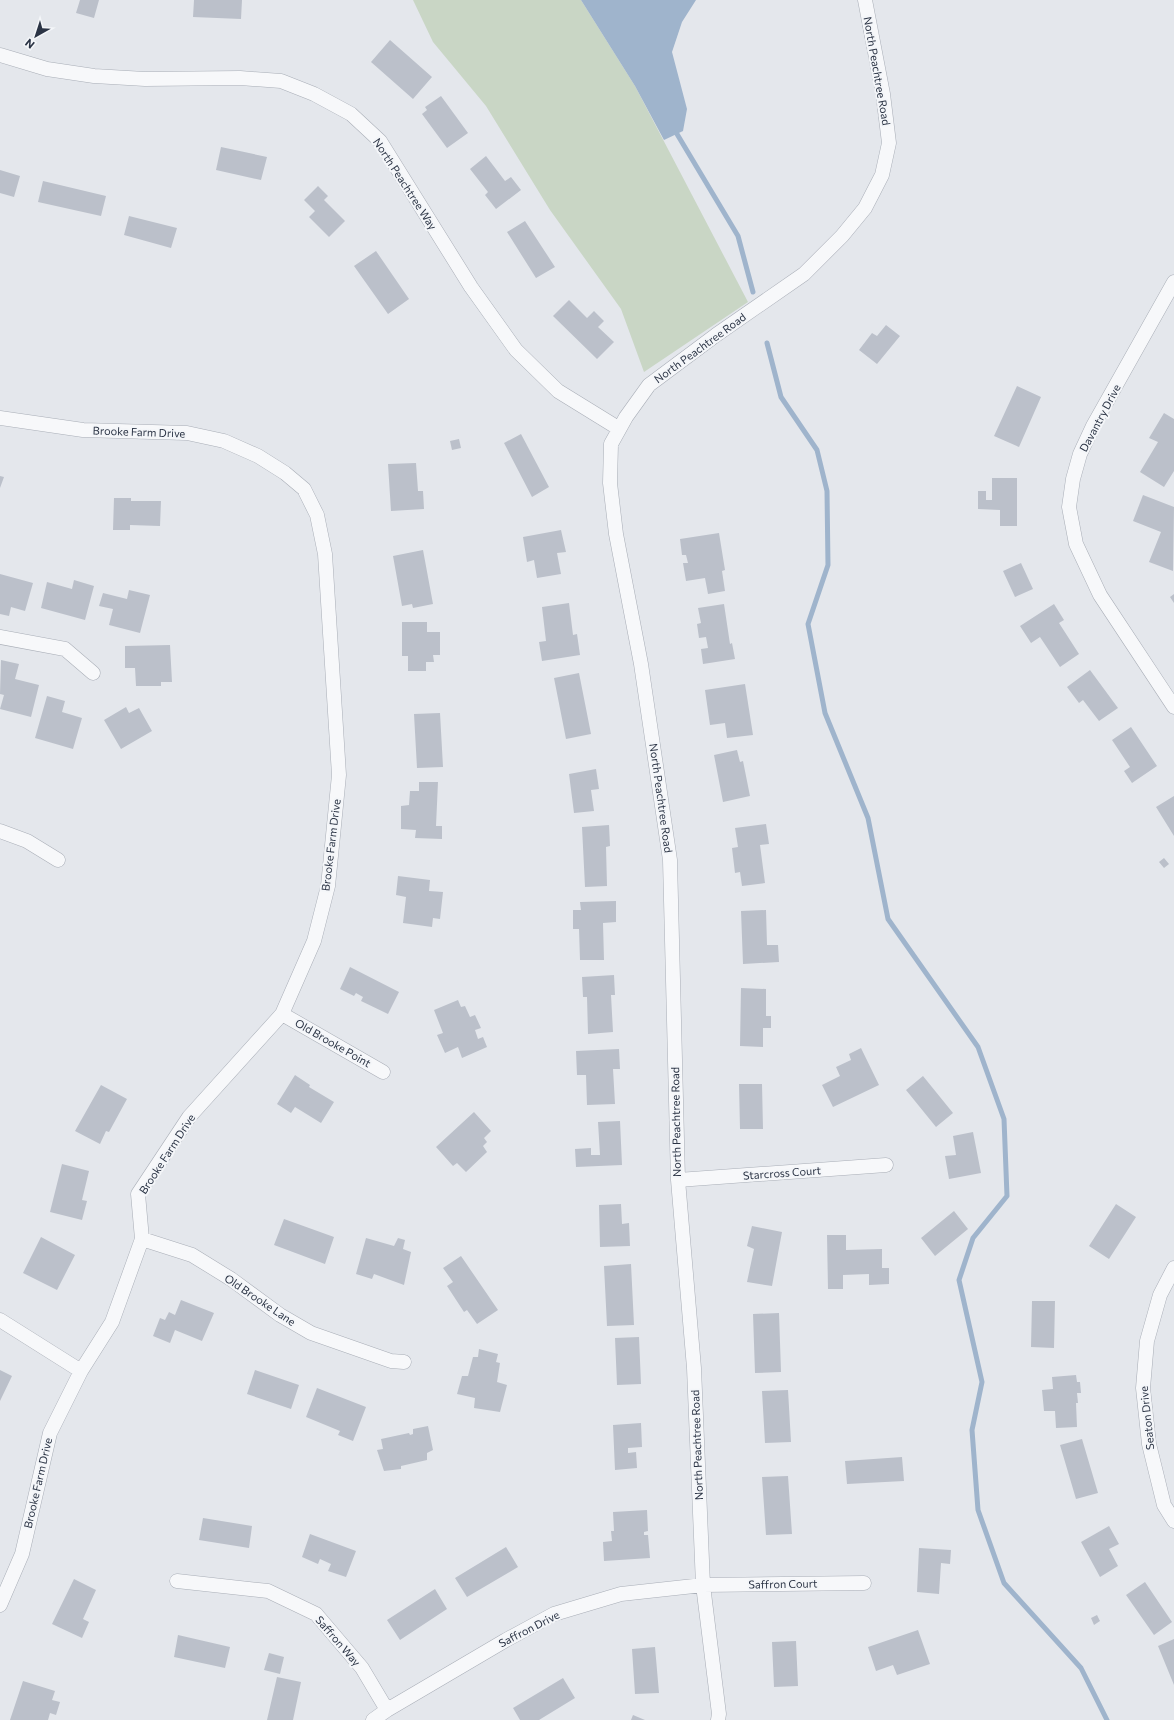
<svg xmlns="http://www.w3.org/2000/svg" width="1174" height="1720" font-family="Commissioner,sans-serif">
<rect width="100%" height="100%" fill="#e4e7ec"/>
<!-- green -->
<path fill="#c9d6c5" d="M 413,0 L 581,0 L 635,86 L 748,302 L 644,372 L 621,309 L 550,210 L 486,106 L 433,42 Z"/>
<!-- water -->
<path fill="#9fb4cc" d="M 581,0 L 696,0 L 682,22 L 672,52 L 687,109 L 683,131 L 664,140 L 635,86 Z"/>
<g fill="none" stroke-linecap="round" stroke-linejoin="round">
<!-- stream -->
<path stroke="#9fb4cc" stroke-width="5" d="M 677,134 L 738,236 L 753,292
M 767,343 L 781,397 L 817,450 L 827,491 L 828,565 L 808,624 L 825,713 L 868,818 L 888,919 L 978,1047 L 1004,1119 L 1007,1196 L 973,1238 L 959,1280 L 982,1382 L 972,1430 L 978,1510 L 1004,1583 L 1081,1668 L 1107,1720"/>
</g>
<!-- building -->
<path fill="#bbc0ca" d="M 80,0 L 99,0 L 94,18 L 76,13 Z
M 194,0 L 242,0 L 241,19 L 193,17 Z
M 390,40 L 432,77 L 413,99 L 371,62 Z
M 441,96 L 468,133 L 447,148 L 422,114 L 427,110 L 425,107 Z
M 221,147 L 267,157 L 261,180 L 216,170 Z
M 486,156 L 505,181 L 511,177 L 521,190 L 496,209 L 485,195 L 488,192 L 470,169 Z
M 0,170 L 20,176 L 14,197 L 0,193 Z
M 43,181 L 106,196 L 101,216 L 38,202 Z
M 318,186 L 328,196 L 324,200 L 345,221 L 329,237 L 309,217 L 315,211 L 304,200 Z
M 129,216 L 177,228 L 171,248 L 124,235 Z
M 525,221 L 555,267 L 536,278 L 507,232 Z
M 376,251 L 409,299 L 388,314 L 354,266 Z
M 569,300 L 587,318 L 594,311 L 604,321 L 598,327 L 614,342 L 597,359 L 553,316 Z
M 886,325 L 900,336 L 877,364 L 859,350 L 872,333 L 877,336 Z
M 1017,386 L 1041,397 L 1019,447 L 994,436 Z
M 1164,413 L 1174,419 L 1174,471 L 1164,487 L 1140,472 L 1158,442 L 1149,438 Z
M 521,434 L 549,487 L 532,497 L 504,443 Z
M 459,439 L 461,448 L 452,450 L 450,441 Z
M 416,463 L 418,491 L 423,491 L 424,509 L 391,511 L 388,464 Z
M 0,476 L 4,477 L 0,488 Z
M 992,478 L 1017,478 L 1017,526 L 1000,526 L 1000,510 L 978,509 L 978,491 L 986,491 L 986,500 L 992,500 Z
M 1143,495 L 1174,507 L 1173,571 L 1149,562 L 1161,532 L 1133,521 Z
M 114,498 L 131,498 L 131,501 L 161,501 L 160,526 L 130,525 L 130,530 L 113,530 Z
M 561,530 L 566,552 L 557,553 L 561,574 L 537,578 L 534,560 L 527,562 L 523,537 Z
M 719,533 L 725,570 L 722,571 L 725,591 L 708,594 L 705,578 L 686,581 L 683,563 L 688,563 L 686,555 L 682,555 L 680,539 Z
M 423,550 L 433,604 L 413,608 L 412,604 L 402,606 L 393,556 Z
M 1021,563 L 1033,589 L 1015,597 L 1003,571 Z
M 0,574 L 33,583 L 25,611 L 11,607 L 9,616 L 0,614 Z
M 74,580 L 94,586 L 85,620 L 41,608 L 47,582 L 72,589 Z
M 129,590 L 150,595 L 140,633 L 109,625 L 113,609 L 99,606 L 103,593 L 127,599 Z
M 1174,594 L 1174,603 L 1170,597 Z
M 569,603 L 573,635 L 577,634 L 580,655 L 542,661 L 539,642 L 546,641 L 542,607 Z
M 724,604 L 730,644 L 732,643 L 735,659 L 703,664 L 701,649 L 708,648 L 706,637 L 699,638 L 697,624 L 701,623 L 698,608 Z
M 1054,604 L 1064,620 L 1059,623 L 1079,654 L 1060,667 L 1040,637 L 1031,643 L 1020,626 Z
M 402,622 L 427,622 L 427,632 L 440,632 L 440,655 L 433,655 L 434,662 L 426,662 L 426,671 L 408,671 L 408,656 L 402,656 Z
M 170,645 L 172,682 L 161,682 L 161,686 L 136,686 L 135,668 L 125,668 L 125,646 Z
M 1,660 L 19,664 L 15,679 L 39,685 L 31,717 L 0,709 L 4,695 L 0,694 Z
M 1090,670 L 1118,708 L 1099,721 L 1083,700 L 1079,703 L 1067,687 Z
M 579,673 L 591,734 L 566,739 L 554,678 Z
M 745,684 L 753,735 L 727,738 L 725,723 L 710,725 L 705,690 Z
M 47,696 L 65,701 L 62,712 L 82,718 L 73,749 L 35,738 Z
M 126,707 L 129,713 L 139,708 L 152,731 L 121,749 L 104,720 Z
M 440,713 L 443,767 L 417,768 L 414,714 Z
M 1131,727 L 1157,766 L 1132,783 L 1124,771 L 1130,767 L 1112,740 Z
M 737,750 L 740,762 L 743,761 L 750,796 L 723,802 L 714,755 Z
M 596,769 L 599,789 L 591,790 L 594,811 L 574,813 L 569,774 Z
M 419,782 L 438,782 L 436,826 L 442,826 L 442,839 L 415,838 L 416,830 L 401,829 L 401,806 L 409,805 L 410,791 L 419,791 Z
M 1174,796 L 1174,836 L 1156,807 Z
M 766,824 L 769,844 L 760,845 L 765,883 L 742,886 L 740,872 L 735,873 L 732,848 L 738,847 L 735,828 Z
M 609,825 L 610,846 L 606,847 L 607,886 L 585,887 L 582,827 Z
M 1164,858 L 1169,864 L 1164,868 L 1159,862 Z
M 398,876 L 430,880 L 429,891 L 443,892 L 440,919 L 433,918 L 432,927 L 403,923 L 406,897 L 396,895 Z
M 616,901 L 616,922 L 603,923 L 604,960 L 580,960 L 579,929 L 573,929 L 573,910 L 581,910 L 580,902 Z
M 766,910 L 767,945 L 778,945 L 779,962 L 743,964 L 741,911 Z
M 350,967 L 399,992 L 388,1014 L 361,1001 L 363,997 L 356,993 L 354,996 L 340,989 Z
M 614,975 L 615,995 L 611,995 L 613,1032 L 588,1034 L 587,997 L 583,997 L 582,977 Z
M 741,988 L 766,989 L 766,1016 L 771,1016 L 771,1028 L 763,1028 L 763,1047 L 740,1046 Z
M 458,1000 L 461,1007 L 465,1006 L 470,1017 L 475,1015 L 481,1028 L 475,1030 L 478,1039 L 483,1037 L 487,1047 L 462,1058 L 458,1047 L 445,1053 L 437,1035 L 443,1033 L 434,1010 Z
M 861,1048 L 879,1085 L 833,1107 L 822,1085 L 840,1076 L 836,1067 L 851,1060 L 849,1054 Z
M 619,1049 L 620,1069 L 613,1069 L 615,1104 L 587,1105 L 586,1075 L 577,1075 L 576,1051 Z
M 295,1075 L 310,1085 L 309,1087 L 334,1102 L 321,1123 L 295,1107 L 291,1113 L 277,1104 Z
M 923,1076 L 953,1113 L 936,1127 L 906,1090 Z
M 739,1084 L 762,1084 L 763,1129 L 740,1129 Z
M 101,1085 L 127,1099 L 109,1132 L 106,1131 L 100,1144 L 75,1131 Z
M 474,1112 L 491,1131 L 484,1138 L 487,1142 L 483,1146 L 487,1152 L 466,1172 L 457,1163 L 453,1166 L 436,1147 Z
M 620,1121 L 622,1165 L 576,1167 L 575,1149 L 591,1148 L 591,1155 L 600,1155 L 598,1122 Z
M 973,1132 L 981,1173 L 949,1179 L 945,1156 L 956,1155 L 953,1136 Z
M 62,1164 L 89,1171 L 82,1200 L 87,1201 L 82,1220 L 50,1212 Z
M 621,1204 L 622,1224 L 629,1223 L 630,1246 L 600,1247 L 599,1205 Z
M 1116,1204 L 1136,1217 L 1109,1259 L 1089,1246 Z
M 954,1211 L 968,1229 L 935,1256 L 921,1238 Z
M 284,1219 L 334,1237 L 325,1264 L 274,1245 Z
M 752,1226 L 782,1232 L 772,1286 L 747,1282 L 754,1249 L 747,1246 Z
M 827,1235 L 846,1235 L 846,1250 L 882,1249 L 882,1268 L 889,1268 L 889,1284 L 869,1285 L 869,1274 L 843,1275 L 843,1289 L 828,1289 Z
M 41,1237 L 75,1255 L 57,1290 L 23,1273 Z
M 366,1238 L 394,1246 L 398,1238 L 405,1240 L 403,1249 L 411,1252 L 404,1285 L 374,1274 L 372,1279 L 356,1274 Z
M 461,1256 L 498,1310 L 477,1324 L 467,1310 L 464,1312 L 447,1286 L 453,1282 L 443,1268 Z
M 631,1264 L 634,1325 L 607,1326 L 604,1266 Z
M 181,1300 L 214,1313 L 202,1341 L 175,1330 L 170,1343 L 153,1336 L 160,1318 L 165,1320 L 169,1312 L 175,1315 Z
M 1032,1301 L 1055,1301 L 1054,1348 L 1031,1347 Z
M 779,1313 L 781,1372 L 755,1373 L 753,1314 Z
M 639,1337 L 641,1384 L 617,1385 L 615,1338 Z
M 479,1349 L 498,1354 L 496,1362 L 500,1363 L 497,1382 L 507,1385 L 500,1412 L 474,1408 L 475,1398 L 457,1394 L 462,1376 L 468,1376 L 473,1357 L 478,1357 Z
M 0,1370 L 12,1376 L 0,1401 Z
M 255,1370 L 299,1385 L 291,1409 L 247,1394 Z
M 1076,1375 L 1077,1382 L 1080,1382 L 1081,1393 L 1077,1393 L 1078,1403 L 1076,1403 L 1077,1427 L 1056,1428 L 1055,1411 L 1044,1411 L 1042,1390 L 1053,1389 L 1052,1377 Z
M 317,1388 L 366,1407 L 353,1441 L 338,1435 L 340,1431 L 306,1417 Z
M 788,1390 L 791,1442 L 765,1443 L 762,1391 Z
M 641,1423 L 642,1447 L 628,1448 L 628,1453 L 636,1452 L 637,1468 L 615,1470 L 613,1425 Z
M 428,1426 L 433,1450 L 427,1453 L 427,1460 L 401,1466 L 401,1469 L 384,1471 L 377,1450 L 383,1449 L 381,1439 L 409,1433 L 410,1435 L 413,1434 L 413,1429 Z
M 1082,1439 L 1098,1493 L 1076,1499 L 1060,1445 Z
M 902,1457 L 904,1481 L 847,1484 L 845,1461 Z
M 788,1476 L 792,1534 L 766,1535 L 762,1477 Z
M 647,1510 L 648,1531 L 644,1532 L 644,1535 L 648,1535 L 650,1558 L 604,1561 L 603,1542 L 612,1541 L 611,1531 L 614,1531 L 613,1512 Z
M 203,1518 L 252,1526 L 249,1548 L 199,1540 Z
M 1109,1526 L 1119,1544 L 1109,1549 L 1118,1566 L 1100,1577 L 1081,1542 Z
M 310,1534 L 356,1551 L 346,1577 L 328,1571 L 331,1564 L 320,1559 L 318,1564 L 302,1557 Z
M 506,1547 L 518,1567 L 467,1597 L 455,1578 Z
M 919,1548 L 951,1550 L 950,1564 L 941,1563 L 939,1594 L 917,1592 Z
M 74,1579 L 96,1590 L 83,1619 L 89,1622 L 82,1638 L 52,1624 Z
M 1145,1582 L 1172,1622 L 1154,1635 L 1126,1595 Z
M 435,1589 L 447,1609 L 400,1640 L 387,1620 Z
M 1097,1615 L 1100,1621 L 1094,1625 L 1091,1618 Z
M 918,1630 L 930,1664 L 897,1675 L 893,1665 L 876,1671 L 868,1647 Z
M 178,1635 L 230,1647 L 225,1668 L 174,1657 Z
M 1174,1639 L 1174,1685 L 1158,1646 Z
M 796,1641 L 798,1686 L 774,1687 L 772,1642 Z
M 655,1647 L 659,1693 L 635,1694 L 632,1649 Z
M 269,1653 L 284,1657 L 280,1674 L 264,1670 Z
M 277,1677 L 301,1682 L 293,1720 L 267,1720 Z
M 563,1678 L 575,1698 L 539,1720 L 520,1720 L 513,1708 Z
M 23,1681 L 55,1691 L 52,1700 L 60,1702 L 56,1715 L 50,1713 L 48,1720 L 10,1720 Z
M 633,1715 L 645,1720 L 631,1720 Z"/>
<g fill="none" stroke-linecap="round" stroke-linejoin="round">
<defs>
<path id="street" d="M 0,55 L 47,69 L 94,76 L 145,79 L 240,78 L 281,81 L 314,94 L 351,114 L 380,141 L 471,287 L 516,350 L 558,391 L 618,428
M 1174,282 L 1093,426 L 1080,454 L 1073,479 L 1069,507 L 1076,544 L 1100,595 L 1174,707
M 0,418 L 83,430 L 187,433 L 224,441 L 258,456 L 285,473 L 304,489 L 317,515 L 325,554 L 339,775 L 328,886 L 314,941 L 282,1014 L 189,1117 L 138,1194 L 142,1239 L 112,1322 L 81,1371 L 50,1433 L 22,1554 L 0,1605
M 0,637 L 65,649 L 93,673
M 0,831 L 27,841 L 58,860
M 282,1014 L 383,1072
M 678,1180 L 886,1165
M 142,1239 L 192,1255 L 231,1279 L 280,1315 L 311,1333 L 391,1361 L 404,1362
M 1174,1268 L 1160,1295 L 1147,1341 L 1143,1388 L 1149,1444 L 1164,1505 L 1174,1521
M 0,1320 L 81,1371
M 177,1581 L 268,1591 L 316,1614 L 362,1668 L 387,1710
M 373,1720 L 387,1710 L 506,1640 L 554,1614 L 621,1594 L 703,1585 L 864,1583
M 718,1720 L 719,1714 L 703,1585 L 694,1368 L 678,1180 L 670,860 L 641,664 L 616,534 L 610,483 L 611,444 L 626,417 L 649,385 L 716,335 L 804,274 L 842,236 L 865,208 L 882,175 L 889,143 L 883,94 L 865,0"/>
</defs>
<!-- street casing -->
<use href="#street" stroke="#a9aeb7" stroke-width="15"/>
<!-- street -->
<use href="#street" stroke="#f7f8fa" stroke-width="14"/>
</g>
<g text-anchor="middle" stroke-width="4" stroke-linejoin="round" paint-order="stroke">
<!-- street labels -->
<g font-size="11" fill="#2b3445" stroke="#f4f6f9">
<text transform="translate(877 71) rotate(80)" y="4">North Peachtree Road</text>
<text transform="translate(405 184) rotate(57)" y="4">North Peachtree Way</text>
<text transform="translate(700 348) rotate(-36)" y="4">North Peachtree Road</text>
<text transform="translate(1100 418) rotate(-62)" y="4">Davantry Drive</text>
<text transform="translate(139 432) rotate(2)" y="4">Brooke Farm Drive</text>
<text transform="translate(661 798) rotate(82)" y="4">North Peachtree Road</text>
<text transform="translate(331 845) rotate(-83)" y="4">Brooke Farm Drive</text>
<text transform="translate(333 1043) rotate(30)" y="4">Old Brooke Point</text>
<text transform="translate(676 1122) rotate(-91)" y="4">North Peachtree Road</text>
<text transform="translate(167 1154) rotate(-57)" y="4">Brooke Farm Drive</text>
<text transform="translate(782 1173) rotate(-4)" y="4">Starcross Court</text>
<text transform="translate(260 1300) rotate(34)" y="4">Old Brooke Lane</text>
<text transform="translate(1147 1418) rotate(-96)" y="4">Seaton Drive</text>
<text transform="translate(697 1445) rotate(-92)" y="4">North Peachtree Road</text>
<text transform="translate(38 1483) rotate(-77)" y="4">Brooke Farm Drive</text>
<text transform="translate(783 1584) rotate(-1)" y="4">Saffron Court</text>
<text transform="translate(529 1629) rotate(-27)" y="4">Saffron Drive</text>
<text transform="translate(338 1641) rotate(49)" y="4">Saffron Way</text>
</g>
</g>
<!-- north arrow -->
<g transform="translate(36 36) rotate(219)" stroke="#f4f6f9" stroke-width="3" paint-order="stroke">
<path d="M0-3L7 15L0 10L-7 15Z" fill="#2b3445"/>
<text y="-6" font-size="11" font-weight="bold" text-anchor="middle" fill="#2b3445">N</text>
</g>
</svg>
